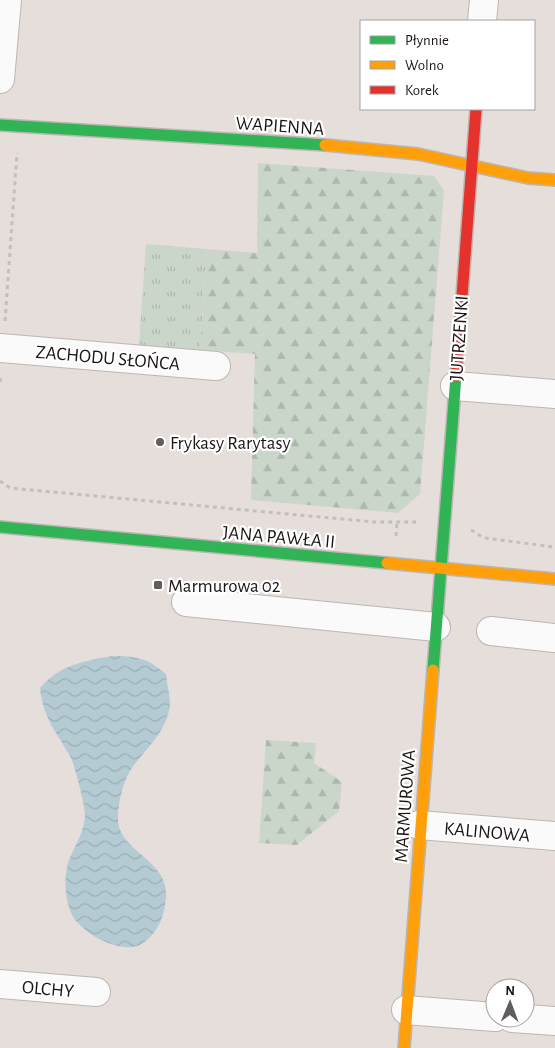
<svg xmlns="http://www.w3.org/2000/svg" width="555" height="1048" font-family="'Alegreya Sans',sans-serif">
<defs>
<pattern id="grass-tufts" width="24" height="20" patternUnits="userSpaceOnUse" patternTransform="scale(1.25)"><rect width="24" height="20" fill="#cbd6cb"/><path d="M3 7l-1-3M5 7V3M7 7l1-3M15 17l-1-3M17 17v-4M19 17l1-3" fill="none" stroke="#aeb7ad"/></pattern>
<pattern id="forest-firs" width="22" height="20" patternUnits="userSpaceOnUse" patternTransform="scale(1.25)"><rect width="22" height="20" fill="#cbd6cb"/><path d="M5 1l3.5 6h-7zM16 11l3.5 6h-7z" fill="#aeb7ad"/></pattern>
<pattern id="water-waves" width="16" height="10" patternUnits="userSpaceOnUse" patternTransform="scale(1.25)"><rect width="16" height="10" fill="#b5cbd4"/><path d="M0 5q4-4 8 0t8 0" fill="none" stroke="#9baeb5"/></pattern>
</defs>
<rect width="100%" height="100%" fill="#e6dedb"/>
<!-- grass -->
<path fill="url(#grass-tufts)" d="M 146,244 L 207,249 L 200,350 L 139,345 Z"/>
<!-- forest -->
<path fill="url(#forest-firs)" d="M 258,163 L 434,176 L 444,190 L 420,494 L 398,513 L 251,500 L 255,354 L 200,350 L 207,249 L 257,253 Z
M 266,740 L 316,743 L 314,763 L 342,782 L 339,811 L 297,845 L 259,843 Z"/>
<!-- water -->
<path fill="url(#water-waves)" d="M 112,656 C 136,656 148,658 166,674 C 167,684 170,695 170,704 C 168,729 148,747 134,765 C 124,778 119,798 118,815 C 115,852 170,858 166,898 C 164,916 159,932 143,943 C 124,957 82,934 72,915 C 65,900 63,877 69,860 C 75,846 85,830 85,814 C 85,806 74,762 70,756 C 56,731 43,718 40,688 C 59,665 84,661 112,656 Z"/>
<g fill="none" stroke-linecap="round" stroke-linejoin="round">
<defs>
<path id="street" d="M 482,21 L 484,0
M 0,79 L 7,0
M 0,348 L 216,366
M 455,386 L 555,394
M 186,602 L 436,627
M 491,631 L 555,638
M 419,825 L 555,836
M 0,984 L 96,992
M 406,1010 L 495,1017
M 512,1018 L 555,1021"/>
<path id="fast" d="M 0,125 L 325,145
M 0,527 L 387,563
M 433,670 L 456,376"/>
<path id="slow" d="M 325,145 L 418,154 L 528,178 L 555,180
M 387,563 L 555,579
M 404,1048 L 433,670"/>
<path id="jam" d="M 456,376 L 476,109"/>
</defs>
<!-- street casing -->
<use href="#street" stroke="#bcb6b3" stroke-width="30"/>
<!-- fast casing -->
<use href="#fast" stroke="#bcb6b3" stroke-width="14"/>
<!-- slow casing -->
<use href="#slow" stroke="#bcb6b3" stroke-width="14"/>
<!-- jam casing -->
<use href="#jam" stroke="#bcb6b3" stroke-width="14"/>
<!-- path -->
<path stroke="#c2c0be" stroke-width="3" stroke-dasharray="4 4" stroke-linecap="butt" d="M 5,321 L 17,153
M 0,382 L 1,375
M 0,481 L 10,488 L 374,522 L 416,522
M 471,530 L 484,538 L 555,547
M 396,536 L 397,522"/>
<!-- street -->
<use href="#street" stroke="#fbfafa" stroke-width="28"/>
<!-- fast -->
<use href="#fast" stroke="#30b455" stroke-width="11"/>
<!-- slow -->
<use href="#slow" stroke="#ff9f0a" stroke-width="11"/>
<!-- jam -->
<use href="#jam" stroke="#e5322d" stroke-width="11"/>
</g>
<!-- markers -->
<g fill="#625c5a" stroke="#fff" stroke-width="2">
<circle cx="160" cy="442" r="5"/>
<rect x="153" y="580" width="10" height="10" rx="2.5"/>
</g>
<g text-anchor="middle" stroke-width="4.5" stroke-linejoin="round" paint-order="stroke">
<!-- street labels -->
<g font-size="19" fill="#1b1614" stroke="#fff">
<text transform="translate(280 125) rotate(4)" y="7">WAPIENNA</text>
<text transform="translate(458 338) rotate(-86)" y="7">JUTRZENKI</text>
<text transform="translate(108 357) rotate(5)" y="7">ZACHODU SŁOŃCA</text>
<text transform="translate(279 536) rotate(5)" y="7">JANA PAWŁA II</text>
<text transform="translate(404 806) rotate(-86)" y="7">MARMUROWA</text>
<text transform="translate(487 831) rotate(5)" y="7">KALINOWA</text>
<text transform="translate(48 988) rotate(5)" y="7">OLCHY</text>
</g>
<!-- poi labels -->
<g font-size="19" fill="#1b1614" stroke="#fff" text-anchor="start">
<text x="170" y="449">Frykasy Rarytasy</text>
<text x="168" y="592">Marmurowa 02</text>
</g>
</g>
<!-- legend -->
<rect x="360" y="20" width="175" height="90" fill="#ffffff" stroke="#a4a2a1"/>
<rect x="370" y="36" width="25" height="8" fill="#30b455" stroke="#a4a2a1"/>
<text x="405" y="45" font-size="15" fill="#1b1614">Płynnie</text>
<rect x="370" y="61" width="25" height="8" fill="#ff9f0a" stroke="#a4a2a1"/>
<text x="405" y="70" font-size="15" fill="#1b1614">Wolno</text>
<rect x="370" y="86" width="25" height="8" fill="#e5322d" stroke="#a4a2a1"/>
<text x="405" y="95" font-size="15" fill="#1b1614">Korek</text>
<!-- north arrow -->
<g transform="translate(510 1003) rotate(1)"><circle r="24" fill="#ffffff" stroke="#a4a2a1"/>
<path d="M0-4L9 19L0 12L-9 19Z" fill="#625c5a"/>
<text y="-8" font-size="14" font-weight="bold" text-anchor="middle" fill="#1b1614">N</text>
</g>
</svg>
